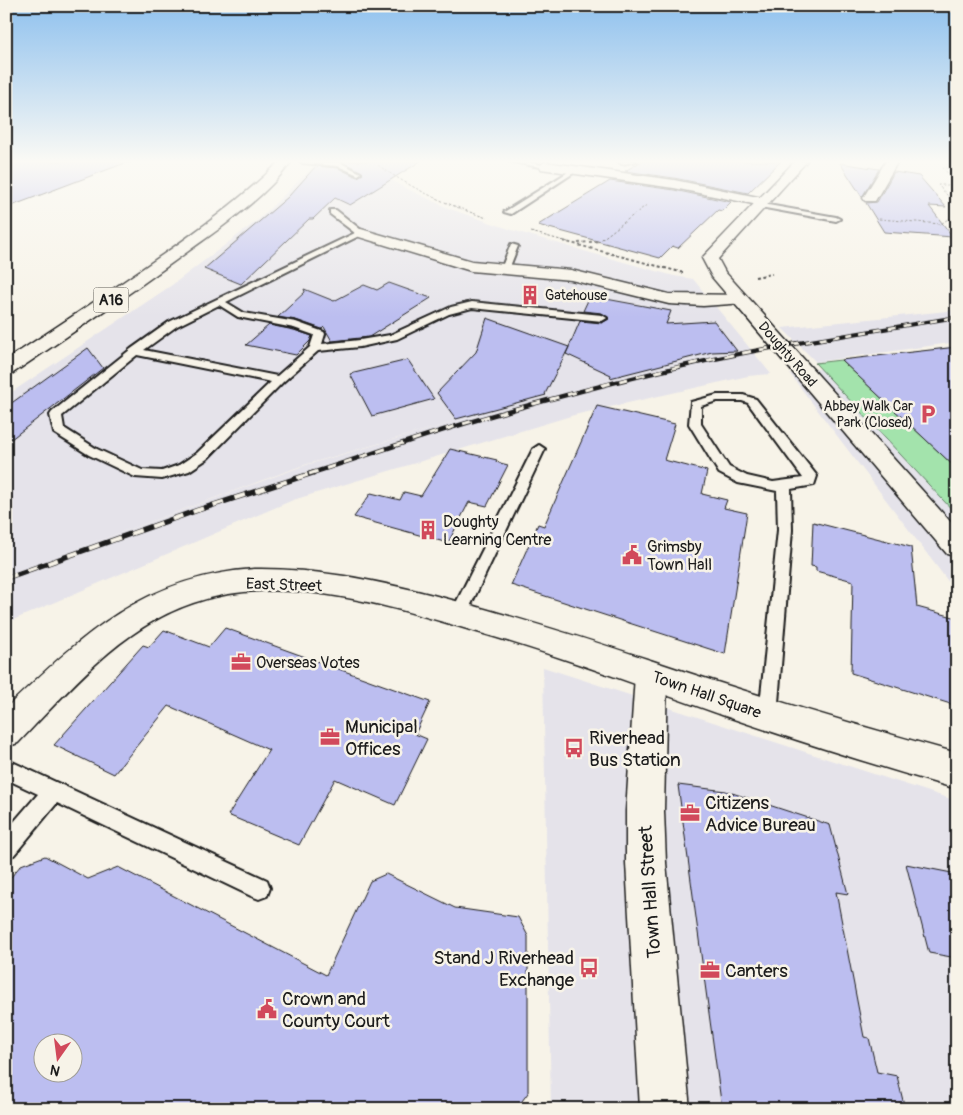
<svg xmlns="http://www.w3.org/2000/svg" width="963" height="1115" font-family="Pangolin,sans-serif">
<rect width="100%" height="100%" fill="#f7f3e8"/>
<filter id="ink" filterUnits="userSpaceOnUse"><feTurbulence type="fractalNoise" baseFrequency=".02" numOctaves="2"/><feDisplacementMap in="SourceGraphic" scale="10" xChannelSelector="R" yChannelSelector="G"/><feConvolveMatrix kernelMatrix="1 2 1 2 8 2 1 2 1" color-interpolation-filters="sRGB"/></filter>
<g filter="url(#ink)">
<!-- built -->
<path fill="#e5e3ea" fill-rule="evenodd" d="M 319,161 L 371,166 L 399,185 L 450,209 L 512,230 L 591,253 L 674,276 L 693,279 L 771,374 L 748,376 L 574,415 L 293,500 L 6,623 L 6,396 L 172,285 L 258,220 ZM 499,409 L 306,465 L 54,557 L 304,465 Z
M 957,310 L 957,342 L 816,362 L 782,328 Z
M 957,345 L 957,593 L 790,374 Z
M 543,667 L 957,801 L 957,1109 L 551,1109 Z"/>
<!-- green -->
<path fill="#a3e3ac" stroke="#608064" d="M 841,360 L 957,469 L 957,515 L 815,363 Z"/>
<!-- building -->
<path fill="#bcbef0" stroke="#1c1c1c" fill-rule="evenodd" d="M 6,161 L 124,161 L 125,163 L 6,208 Z
M 340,161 L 421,161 L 350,205 L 335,198 L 313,219 L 309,219 L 241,284 L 204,269 L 288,197 L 316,166 L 338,168 L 357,177 L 363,174 Z
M 642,161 L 781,161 L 748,193 L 674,178 L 625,171 Z
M 840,163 L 879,169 L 862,197 Z
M 894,172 L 919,176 L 946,207 L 929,206 L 953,237 L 884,232 L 866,203 L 877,202 Z
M 610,181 L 674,190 L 731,202 L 722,211 L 718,210 L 678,248 L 672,246 L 660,258 L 538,225 Z
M 389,283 L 431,298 L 369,337 L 332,341 L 324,327 L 322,329 L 296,320 L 278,317 L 305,292 L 304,289 L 334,301 L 364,285 L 377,290 Z
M 590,296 L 671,311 L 666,324 L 714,321 L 737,351 L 712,352 L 610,378 L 611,375 L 566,354 L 580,321 L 602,323 L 609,319 L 602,313 L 583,311 Z
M 487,318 L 569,347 L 545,394 L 546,395 L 456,419 L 437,393 L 476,352 Z
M 269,325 L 294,330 L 312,336 L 310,341 L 296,355 L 246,345 Z
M 957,347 L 957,469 L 841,360 Z
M 88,348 L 103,368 L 6,443 L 6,407 Z
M 408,360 L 434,399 L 372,416 L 350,374 Z
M 597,406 L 675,424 L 664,460 L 707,471 L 702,494 L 727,500 L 724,508 L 747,513 L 725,654 L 511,585 L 538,524 L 544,526 Z
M 450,449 L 497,460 L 496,462 L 508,465 L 487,506 L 469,502 L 448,543 L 354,517 L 371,493 L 400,500 L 404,492 L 421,496 Z
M 813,522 L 911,547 L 917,607 L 957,618 L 957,706 L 851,673 L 853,581 L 816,571 L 816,567 L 811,566 Z
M 225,628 L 430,702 L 415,734 L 427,739 L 395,805 L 335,779 L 299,845 L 228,815 L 269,750 L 169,706 L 114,774 L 54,745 L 143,645 L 149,647 L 164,630 L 209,647 Z
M 678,785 L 726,791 L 830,825 L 848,894 L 836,892 L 864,1037 L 869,1038 L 877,1072 L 897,1076 L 905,1109 L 722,1109 Z
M 45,856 L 88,879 L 118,867 L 326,975 L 370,881 L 386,874 L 455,908 L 518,917 L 528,936 L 528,1093 L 516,1109 L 6,1109 L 6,883 L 21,865 ZM 42,1042 L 72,1042 L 72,1072 L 42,1072 Z
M 906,864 L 957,874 L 957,958 L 929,953 Z"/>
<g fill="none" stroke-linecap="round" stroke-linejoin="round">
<defs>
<path id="service" d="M 300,161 L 339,162 L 361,173 L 358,175 L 338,166 L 303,163 Z
M 508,161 L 521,161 L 548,166 L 545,168 Z
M 620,161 L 637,161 L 622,164 L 619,162 Z
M 573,169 L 578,170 L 511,214 L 504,212 Z
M 757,203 L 836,217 L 840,219 L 836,221 L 760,207 L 757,207 Z
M 330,210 L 336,210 L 365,233 L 226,302 L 244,313 L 296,322 L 324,332 L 325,334 L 322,344 L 360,340 L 390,335 L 451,307 L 472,302 L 602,315 L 607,318 L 602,321 L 472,308 L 449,314 L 397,339 L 360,347 L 318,351 L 283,382 L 207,459 L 189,471 L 162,479 L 135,477 L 89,455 L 54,433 L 50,415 L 52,412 L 131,349 L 169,322 L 355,233 L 330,214 ZM 219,305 L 238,317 L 294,328 L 314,335 L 310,347 L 277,376 L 144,350 L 177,326 ZM 137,355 L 271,382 L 197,453 L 179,465 L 162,471 L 142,470 L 97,449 L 64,428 L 62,416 Z
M 511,244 L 518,246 L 509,269 L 502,271 L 501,269 Z
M 717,395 L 743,395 L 756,399 L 817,476 L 814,485 L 791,489 L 792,530 L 777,715 L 775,721 L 768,724 L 761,721 L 759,715 L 778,530 L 777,491 L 738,483 L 719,473 L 689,424 L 691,402 ZM 717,401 L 742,401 L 748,403 L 803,478 L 773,482 L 747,476 L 729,467 L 701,424 L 701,406 Z
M 539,445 L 545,449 L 467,613 L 465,618 L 459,620 L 453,618 L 451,613 L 533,449 Z
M 6,759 L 267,880 L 270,888 L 267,896 L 259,899 L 251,896 L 57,803 L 14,855 L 6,858 L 6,831 L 38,794 L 6,779 Z"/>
<path id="minor" d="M 886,161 L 898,161 L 875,201 L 865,201 L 863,198 Z
M 545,162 L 674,180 L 763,198 L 770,202 L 763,206 L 674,188 L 541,169 L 539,166 Z
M 361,229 L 472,261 L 571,270 L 669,294 L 745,295 L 748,299 L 745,303 L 703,306 L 669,304 L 571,280 L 471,271 L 356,236 L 354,233 L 356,230 Z
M 651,661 L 662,665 L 667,675 L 664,811 L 666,863 L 690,1109 L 640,1109 L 626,863 L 626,811 L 635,675 L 640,665 Z"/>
<path id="tertiary" d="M 795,161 L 807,161 L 718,259 L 725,272 L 957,529 L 957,557 L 947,554 L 712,277 L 702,258 Z
M 254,569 C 315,568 374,580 433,595 C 507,614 580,637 653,661 C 754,695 855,725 957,753 L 957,789 C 878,766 800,742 722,715 C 640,686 558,655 474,631 C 386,605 283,572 193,603 C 121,627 69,690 18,743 L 6,747 L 6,708 C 83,635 143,577 254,569 Z"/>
<path id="trunk" d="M 280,161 L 292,161 C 262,201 216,231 176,260 C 122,299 68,336 13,373 L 6,375 L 6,360 C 57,327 108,293 158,258 C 201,228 243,198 280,161 Z"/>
</defs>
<!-- service casing -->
<use href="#service" stroke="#1c1c1c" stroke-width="4"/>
<!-- minor casing -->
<use href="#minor" stroke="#1c1c1c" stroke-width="3"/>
<!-- tertiary casing -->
<use href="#tertiary" stroke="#1c1c1c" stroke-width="3"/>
<!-- trunk casing -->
<use href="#trunk" stroke="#1c1c1c" stroke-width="3"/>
<!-- path-far1 -->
<path stroke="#1c1c1c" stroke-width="1" stroke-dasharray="2.5 2" stroke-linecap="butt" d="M 122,164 L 138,161
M 378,165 C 412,189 448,205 487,218
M 957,169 L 943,168 L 953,179 L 948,185 L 938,185 L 957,206
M 879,219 L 941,224 L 948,219 L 957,220
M 531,232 L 568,242
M 598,242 L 648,204"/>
<!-- path -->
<path stroke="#1c1c1c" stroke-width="2" stroke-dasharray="3 2.5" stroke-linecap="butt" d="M 563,241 L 684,273
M 578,243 L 600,241
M 755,277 L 772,274"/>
<!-- service -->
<use href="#service" fill="#f7f3e8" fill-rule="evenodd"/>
<!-- minor -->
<use href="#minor" fill="#f7f3e8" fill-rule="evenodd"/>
<!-- tertiary -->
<use href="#tertiary" fill="#f7f3e8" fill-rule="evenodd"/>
<!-- trunk -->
<use href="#trunk" fill="#f7f3e8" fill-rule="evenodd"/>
<defs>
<path id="rail-far2" d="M 792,344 L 957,317"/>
<path id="rail-far1" d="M 309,474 C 375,453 441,429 508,411 C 604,384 701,359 799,343"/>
<path id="rail" d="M 6,578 L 198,510 L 313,473"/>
</defs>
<!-- rail-far2 casing -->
<use href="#rail-far2" stroke="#1c1c1c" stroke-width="4"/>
<!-- rail-far1 casing -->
<use href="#rail-far1" stroke="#1c1c1c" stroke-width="4.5"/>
<!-- rail casing -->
<use href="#rail" stroke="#1c1c1c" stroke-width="5.5"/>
<!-- rail-far2 -->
<use href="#rail-far2" stroke="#f7f3e8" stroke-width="2.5" stroke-dasharray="7" stroke-linecap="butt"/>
<!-- rail-far1 -->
<use href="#rail-far1" stroke="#f7f3e8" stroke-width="3" stroke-dasharray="9" stroke-linecap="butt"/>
<!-- rail -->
<use href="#rail" stroke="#f7f3e8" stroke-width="4" stroke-dasharray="11" stroke-linecap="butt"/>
</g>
</g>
<!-- sky -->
<linearGradient id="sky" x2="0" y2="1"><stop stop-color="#8fc1ee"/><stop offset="0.51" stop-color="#fbfaf5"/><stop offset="1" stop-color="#fbfaf5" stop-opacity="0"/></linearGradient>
<rect width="963" height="317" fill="url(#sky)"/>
<!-- icons -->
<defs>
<symbol id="building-bare" viewBox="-9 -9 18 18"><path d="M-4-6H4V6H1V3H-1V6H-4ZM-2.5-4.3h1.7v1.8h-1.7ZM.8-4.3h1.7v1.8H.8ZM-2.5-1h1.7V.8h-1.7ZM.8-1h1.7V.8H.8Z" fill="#d1495b" stroke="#f7f3e8" stroke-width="2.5" paint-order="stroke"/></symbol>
<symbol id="parking-bare" viewBox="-9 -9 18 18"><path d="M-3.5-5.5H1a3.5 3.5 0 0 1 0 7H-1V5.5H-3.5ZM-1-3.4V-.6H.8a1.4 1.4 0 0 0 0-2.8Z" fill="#d1495b" stroke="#f7f3e8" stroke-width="2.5" paint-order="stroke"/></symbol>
<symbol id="civic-bare" viewBox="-9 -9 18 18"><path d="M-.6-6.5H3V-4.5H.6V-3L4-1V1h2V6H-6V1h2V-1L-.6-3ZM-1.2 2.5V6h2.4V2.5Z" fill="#d1495b" stroke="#f7f3e8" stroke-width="2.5" paint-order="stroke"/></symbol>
<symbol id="office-bare" viewBox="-9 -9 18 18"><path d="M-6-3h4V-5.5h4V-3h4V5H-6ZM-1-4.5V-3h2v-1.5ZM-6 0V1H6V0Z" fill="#d1495b" stroke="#f7f3e8" stroke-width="2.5" paint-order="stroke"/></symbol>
<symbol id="bus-bare" viewBox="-9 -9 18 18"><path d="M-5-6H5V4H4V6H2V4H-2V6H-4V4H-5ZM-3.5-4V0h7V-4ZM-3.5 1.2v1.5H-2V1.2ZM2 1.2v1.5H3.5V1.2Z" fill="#d1495b" stroke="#f7f3e8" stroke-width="2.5" paint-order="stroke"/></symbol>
</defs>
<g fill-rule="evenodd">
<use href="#building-bare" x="516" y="281" width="28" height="28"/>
<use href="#parking-bare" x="914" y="400" width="28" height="28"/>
<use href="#building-bare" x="414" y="516" width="28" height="28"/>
<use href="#civic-bare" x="618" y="541" width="28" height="28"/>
<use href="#office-bare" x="227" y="648" width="28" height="28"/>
<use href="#office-bare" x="316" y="723" width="28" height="28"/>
<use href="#bus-bare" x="560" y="734" width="28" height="28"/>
<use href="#office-bare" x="676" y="799" width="28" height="28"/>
<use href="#bus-bare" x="575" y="954" width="28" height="28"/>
<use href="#office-bare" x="696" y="956" width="28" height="28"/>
<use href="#civic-bare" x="253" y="995" width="28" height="28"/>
</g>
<g text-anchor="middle" stroke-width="5" stroke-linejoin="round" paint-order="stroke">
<!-- far-poi labels -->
<g font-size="14" fill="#1c1c1c" stroke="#f7f3e8" text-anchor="start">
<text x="545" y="300">Gatehouse</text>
<text x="913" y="411" text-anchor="end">Abbey Walk Car<tspan x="913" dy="16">Park (Closed)</tspan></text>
</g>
<!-- far-street labels -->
<g font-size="14" fill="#1c1c1c" stroke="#f7f3e8">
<text transform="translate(788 354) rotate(49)" y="5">Doughty Road</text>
</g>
<!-- shield labels -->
<rect fill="#f7f3e8" stroke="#5e5c59" stroke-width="1" x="93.5" y="287.5" width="35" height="25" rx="4"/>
<g font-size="15" font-weight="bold" fill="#1c1c1c">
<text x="111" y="305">A16</text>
</g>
<!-- poi labels -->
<g font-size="16" fill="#1c1c1c" stroke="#f7f3e8" text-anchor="start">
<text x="443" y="527">Doughty<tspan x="443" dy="18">Learning Centre</tspan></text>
<text x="647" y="552">Grimsby<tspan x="647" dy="18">Town Hall</tspan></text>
<text x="256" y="668">Overseas Votes</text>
</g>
<!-- street labels -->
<g font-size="16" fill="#1c1c1c" stroke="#f7f3e8">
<text transform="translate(284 584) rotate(2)" y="6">East Street</text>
<text transform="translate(707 694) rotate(19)" y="6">Town Hall Square</text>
</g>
<!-- near-poi labels -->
<g font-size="19" fill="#1c1c1c" stroke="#f7f3e8" text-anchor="start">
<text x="345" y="733">Municipal<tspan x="345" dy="22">Offices</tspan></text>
<text x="589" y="744">Riverhead<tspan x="589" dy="22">Bus Station</tspan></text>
<text x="705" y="809">Citizens<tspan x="705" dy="22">Advice Bureau</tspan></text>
<text x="574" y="964" text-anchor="end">Stand J Riverhead<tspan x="574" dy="22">Exchange</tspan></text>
<text x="725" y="977">Canters</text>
<text x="282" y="1005">Crown and<tspan x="282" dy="22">County Court</tspan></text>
</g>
<!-- near-street labels -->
<g font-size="19" fill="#1c1c1c" stroke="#f7f3e8">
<text transform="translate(649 892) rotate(-94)" y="7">Town Hall Street</text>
</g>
</g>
<!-- margin -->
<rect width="963" height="1115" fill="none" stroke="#f7f3e8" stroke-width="25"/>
<rect x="12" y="12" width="938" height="1090" fill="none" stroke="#1c1c1c" stroke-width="2" filter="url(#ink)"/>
<!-- north arrow -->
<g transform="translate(58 1058) rotate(194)"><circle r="24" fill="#f7f3e8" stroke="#9f9d96"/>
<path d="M0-4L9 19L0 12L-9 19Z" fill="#d1495b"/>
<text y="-8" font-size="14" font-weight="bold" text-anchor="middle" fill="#1c1c1c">N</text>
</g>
</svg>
